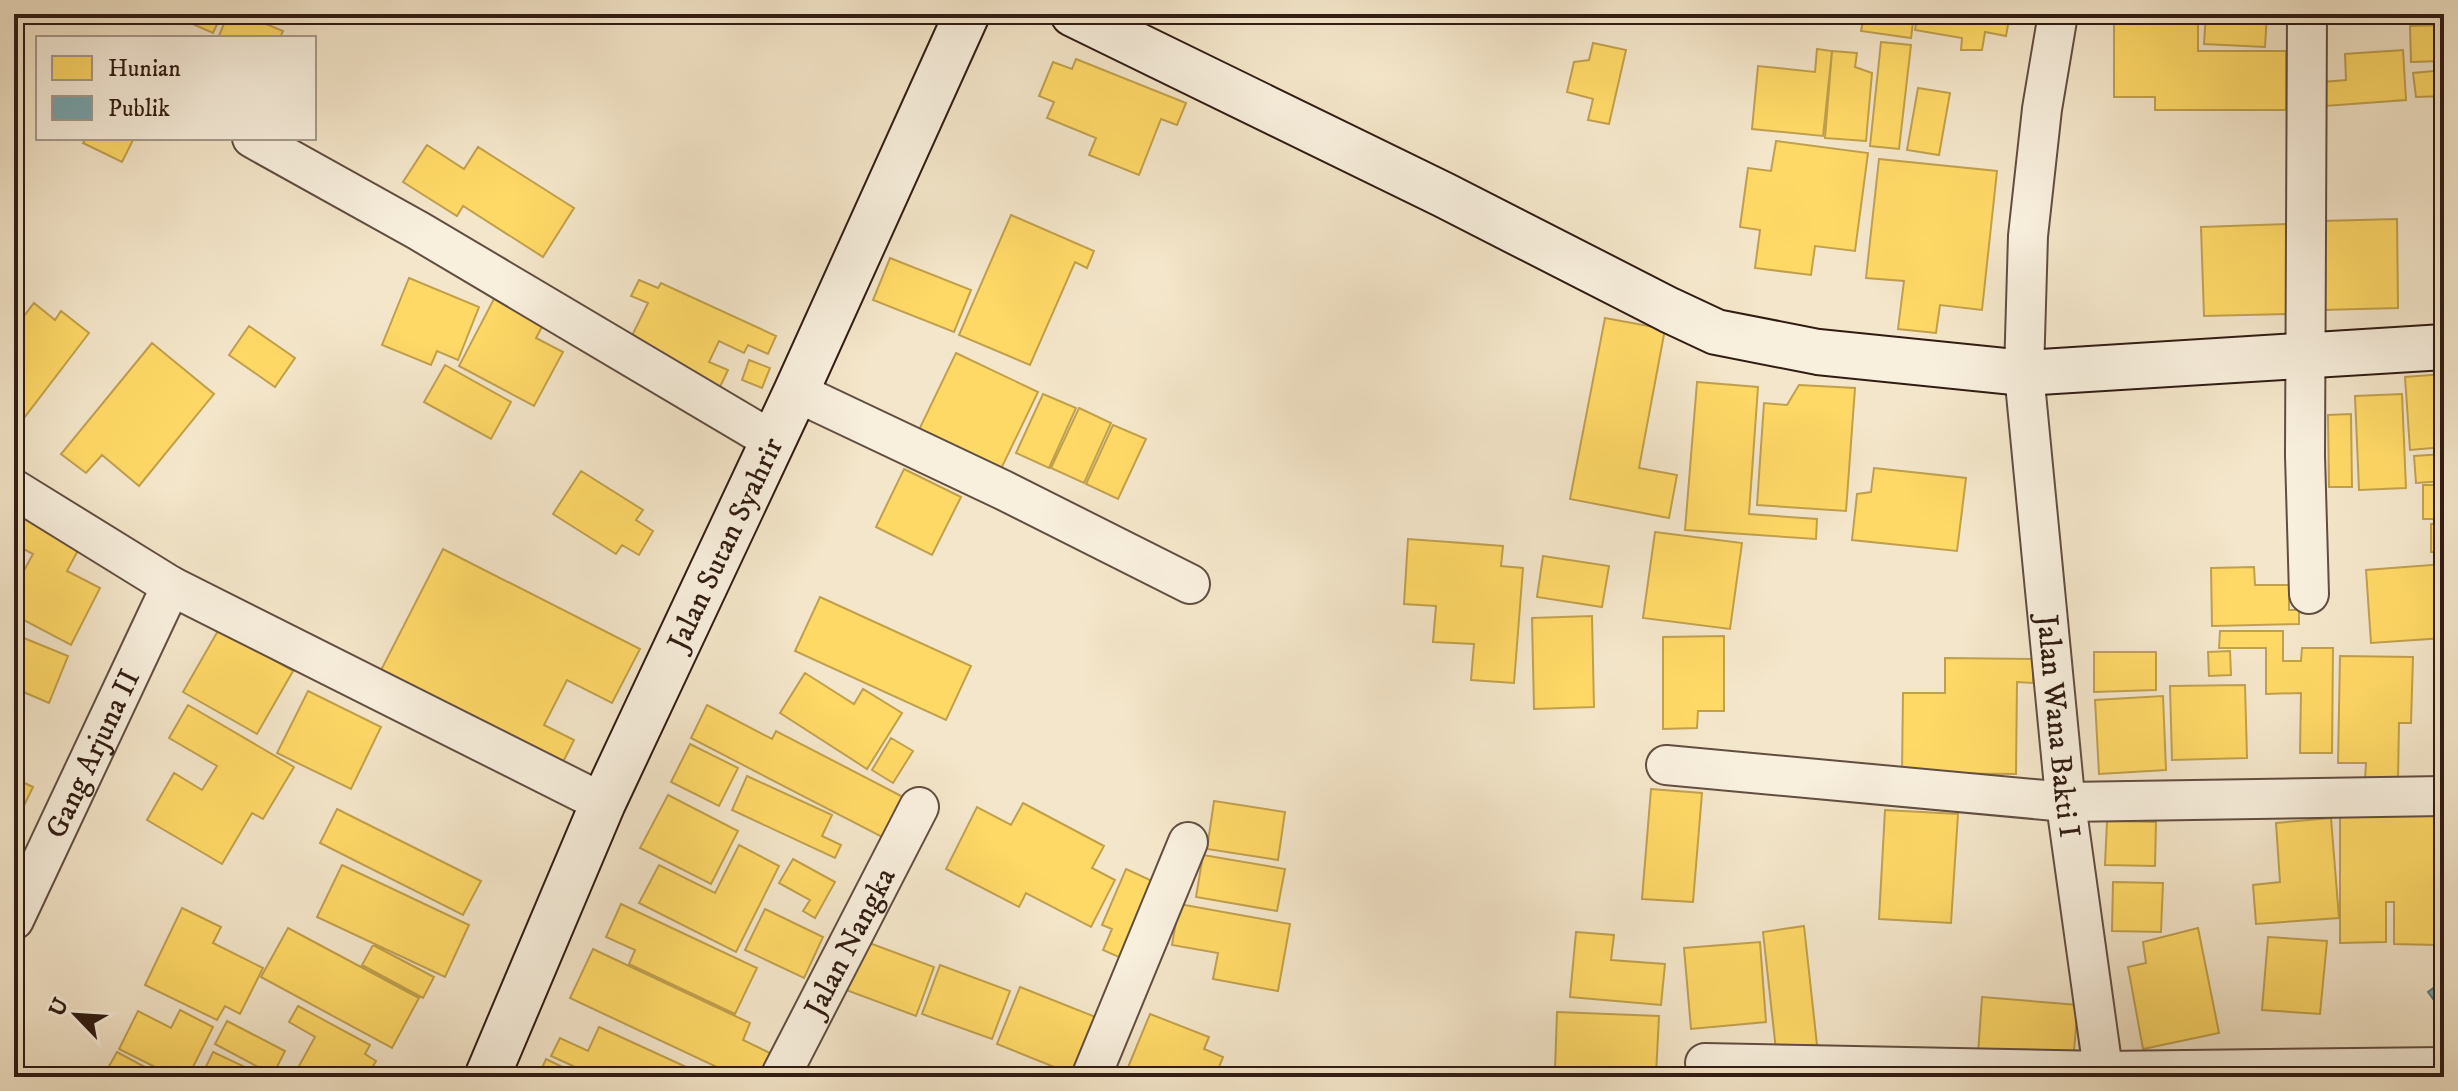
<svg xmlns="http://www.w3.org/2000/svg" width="2458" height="1091" font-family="'IM FELL DW Pica',serif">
<rect width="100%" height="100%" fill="#f4e6ca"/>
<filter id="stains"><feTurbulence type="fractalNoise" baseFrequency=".0025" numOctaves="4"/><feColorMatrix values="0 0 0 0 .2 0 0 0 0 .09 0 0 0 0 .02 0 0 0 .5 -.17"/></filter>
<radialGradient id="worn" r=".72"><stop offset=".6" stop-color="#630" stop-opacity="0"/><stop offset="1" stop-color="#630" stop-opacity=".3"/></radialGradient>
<!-- homes -->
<path fill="#ffd966" stroke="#c1a04d" stroke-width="2" d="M 170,14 L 222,14 L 213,33 Z
M 228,14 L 242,14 L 283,31 L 280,38 L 218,38 Z
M 889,14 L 913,14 L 909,23 Z
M 1851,14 L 1914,14 L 1911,38 L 1861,31 L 1863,21 L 1850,19 Z
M 1918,14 L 2010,14 L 2006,36 L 1985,32 L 1982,50 L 1961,50 L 1962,38 L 1915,30 Z
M 2206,14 L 2267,14 L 2265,47 L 2204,44 Z
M 2352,14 L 2398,14 L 2398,17 L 2352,16 Z
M 2405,14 L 2444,14 L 2444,15 L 2405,19 Z
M 2114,15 L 2198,15 L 2198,51 L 2286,51 L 2286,110 L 2155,110 L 2155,97 L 2114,97 Z
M 2444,25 L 2444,61 L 2411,62 L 2410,26 Z
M 1881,42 L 1911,45 L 1899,149 L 1870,146 Z
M 1593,43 L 1626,50 L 1609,124 L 1588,120 L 1593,99 L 1567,92 L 1574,62 L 1589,60 Z
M 1817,49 L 1832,51 L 1823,136 L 1752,129 L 1758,66 L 1815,72 Z
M 2403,50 L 2406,100 L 2325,106 L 2323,82 L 2346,80 L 2345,54 Z
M 1832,51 L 1857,53 L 1855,67 L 1872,73 L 1866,141 L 1825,138 Z
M 1076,59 L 1186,103 L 1177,125 L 1161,119 L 1139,175 L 1089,155 L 1096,138 L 1047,118 L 1054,102 L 1039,96 L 1053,62 L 1072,69 Z
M 2444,70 L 2444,96 L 2416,97 L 2413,73 Z
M 1918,88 L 1950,93 L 1939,155 L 1907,150 Z
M 86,138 L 134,138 L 122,162 L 83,143 Z
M 1776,141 L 1868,153 L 1855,251 L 1815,246 L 1811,275 L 1755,268 L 1760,230 L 1740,227 L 1748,168 L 1771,171 Z
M 427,145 L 464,169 L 478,147 L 574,208 L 543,257 L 463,206 L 457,216 L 403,182 Z
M 1879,159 L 1997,171 L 1982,310 L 1940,305 L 1936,333 L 1898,329 L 1904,281 L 1866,278 Z
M 1011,215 L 1094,251 L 1087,268 L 1075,262 L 1030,365 L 959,335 Z
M 2397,219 L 2398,308 L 2323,310 L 2321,221 Z
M 2291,224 L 2293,314 L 2204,316 L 2201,227 Z
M 890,258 L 971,290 L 954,332 L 873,300 Z
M 409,278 L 479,307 L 458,360 L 437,351 L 431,365 L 382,345 Z
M 639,280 L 658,288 L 661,283 L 776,336 L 768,354 L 748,345 L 744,353 L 719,341 L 709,362 L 728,370 L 719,389 L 627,346 L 648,303 L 631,296 Z
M 496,295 L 545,321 L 536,338 L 563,352 L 534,406 L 459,366 Z
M 34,303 L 55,320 L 61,311 L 89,333 L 24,418 L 14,410 L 14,329 Z
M 1605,318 L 1665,329 L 1639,468 L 1677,475 L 1669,518 L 1570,499 Z
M 249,326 L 295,358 L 275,387 L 229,355 Z
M 152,343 L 214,394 L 139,486 L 102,455 L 86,473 L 61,454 Z
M 956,353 L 1038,392 L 999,473 L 917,434 Z
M 749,360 L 770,368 L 762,388 L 742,380 Z
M 445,365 L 511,402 L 491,439 L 424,402 Z
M 2444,374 L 2444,447 L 2410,450 L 2405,377 Z
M 1697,382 L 1758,387 L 1749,514 L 1817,519 L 1816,539 L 1685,530 Z
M 1799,385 L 1855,388 L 1846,511 L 1757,505 L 1764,403 L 1787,405 Z
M 1043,394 L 1076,408 L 1049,468 L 1016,453 Z
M 2402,394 L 2406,488 L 2359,490 L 2355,396 Z
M 1079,408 L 1111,423 L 1084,483 L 1051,468 Z
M 2351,414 L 2352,487 L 2329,487 L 2328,415 Z
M 1113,425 L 1146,439 L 1118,499 L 1086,484 Z
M 2444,454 L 2444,481 L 2416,483 L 2414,456 Z
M 1874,468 L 1966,478 L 1957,551 L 1852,540 L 1857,494 L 1871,492 Z
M 904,469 L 961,497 L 932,555 L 876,527 Z
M 581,471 L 643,510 L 636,520 L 653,531 L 639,555 L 622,545 L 616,554 L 553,514 Z
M 2423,485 L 2444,485 L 2444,519 L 2423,519 Z
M 18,509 L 82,543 L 67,571 L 100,588 L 71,645 L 14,615 L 14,589 L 33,554 L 14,544 L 14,516 Z
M 2431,524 L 2444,524 L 2444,552 L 2431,552 Z
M 1655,532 L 1742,543 L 1730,629 L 1643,618 Z
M 1408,539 L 1503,546 L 1501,566 L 1523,568 L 1514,683 L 1471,680 L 1474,644 L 1433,642 L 1436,606 L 1404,604 Z
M 443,549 L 640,649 L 612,703 L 567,680 L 544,725 L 574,740 L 561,766 L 379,674 Z
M 1543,556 L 1609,566 L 1602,607 L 1537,597 Z
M 2444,564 L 2444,638 L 2371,643 L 2366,570 Z
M 2254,567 L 2255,585 L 2289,585 L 2289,610 L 2299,610 L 2299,624 L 2212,626 L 2211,568 Z
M 820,597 L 971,666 L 946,720 L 795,651 Z
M 1592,616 L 1594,707 L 1534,709 L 1532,618 Z
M 219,629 L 293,671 L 257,734 L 183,692 Z
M 2220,631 L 2283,631 L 2283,661 L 2301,661 L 2302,648 L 2333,648 L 2332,753 L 2300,753 L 2301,693 L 2266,694 L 2266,648 L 2219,648 Z
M 14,634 L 68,656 L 49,703 L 14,688 Z
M 1724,636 L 1724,711 L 1698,711 L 1697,728 L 1663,729 L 1663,637 Z
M 2230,651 L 2231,675 L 2209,676 L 2208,652 Z
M 2094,652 L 2156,652 L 2156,690 L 2094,692 Z
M 2340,656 L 2413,657 L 2411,723 L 2399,723 L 2398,780 L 2365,779 L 2366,763 L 2338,763 Z
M 1945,658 L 2033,659 L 2033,683 L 2017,682 L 2016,774 L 1902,773 L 1903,693 L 1945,693 Z
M 805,673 L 854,704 L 863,689 L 902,713 L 867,769 L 780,713 Z
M 2245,685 L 2247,758 L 2172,760 L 2170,686 Z
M 308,691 L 381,727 L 351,789 L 277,753 Z
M 2163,696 L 2166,770 L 2099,774 L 2095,700 Z
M 188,705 L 294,767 L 263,819 L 252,813 L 222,864 L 147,820 L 174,773 L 202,790 L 217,766 L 169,738 Z
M 707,705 L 772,739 L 776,731 L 907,799 L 886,839 L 691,738 Z
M 891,738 L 913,751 L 893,783 L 872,770 Z
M 690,744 L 738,768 L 719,806 L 671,782 Z
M 747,776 L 832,815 L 822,836 L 841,845 L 835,858 L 732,810 Z
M 14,778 L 33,787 L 14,826 Z
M 1651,789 L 1702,793 L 1693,902 L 1642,899 Z
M 668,795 L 738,831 L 711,884 L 640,848 Z
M 1214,801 L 1285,812 L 1278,860 L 1207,849 Z
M 1023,803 L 1104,846 L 1092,868 L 1115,880 L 1091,927 L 1026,893 L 1019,907 L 946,869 L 977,807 L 1011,825 Z
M 2441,808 L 2436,945 L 2394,944 L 2394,902 L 2386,902 L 2386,942 L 2340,943 L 2340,815 Z
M 337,809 L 481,881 L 463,915 L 320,843 Z
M 1885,810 L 1958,814 L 1951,923 L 1879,919 Z
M 2331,818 L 2339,918 L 2256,924 L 2253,885 L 2280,882 L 2276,823 Z
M 2107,821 L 2156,822 L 2155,866 L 2105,865 Z
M 739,845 L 779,866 L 736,952 L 639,903 L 659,865 L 715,893 Z
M 2441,852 L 2444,853 L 2444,944 L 2438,943 Z
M 1203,855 L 1285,869 L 1277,911 L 1196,897 Z
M 793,859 L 835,882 L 815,918 L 803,911 L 810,900 L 779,883 Z
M 342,865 L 469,925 L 445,977 L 317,917 Z
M 1126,869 L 1163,886 L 1130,962 L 1103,950 L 1112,929 L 1102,925 Z
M 2113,882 L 2163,883 L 2161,932 L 2112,931 Z
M 621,904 L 757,968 L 735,1014 L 629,964 L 635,950 L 606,937 Z
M 1179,904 L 1290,924 L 1278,991 L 1213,979 L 1218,953 L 1172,945 Z
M 182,908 L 221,927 L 213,943 L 263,968 L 240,1014 L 225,1006 L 217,1020 L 145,985 Z
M 765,909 L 823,937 L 804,978 L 745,950 Z
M 1804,926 L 1817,1045 L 1776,1050 L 1763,932 Z
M 288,928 L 419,998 L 392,1048 L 261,977 Z
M 2198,928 L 2219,1033 L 2143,1049 L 2128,967 L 2146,963 L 2143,942 Z
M 1576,932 L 1614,935 L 1611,960 L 1665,964 L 1661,1005 L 1570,997 Z
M 2268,937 L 2327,941 L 2320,1014 L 2262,1010 Z
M 864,941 L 934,967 L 916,1016 L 846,990 Z
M 1760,942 L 1766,1022 L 1691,1029 L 1684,948 Z
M 373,945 L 434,977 L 423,998 L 362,965 Z
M 593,949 L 750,1023 L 743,1040 L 770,1053 L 759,1077 L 738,1077 L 570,998 Z
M 940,965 L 1010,991 L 992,1039 L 922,1014 Z
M 1020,987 L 1103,1020 L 1079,1077 L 997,1044 Z
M 1982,997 L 2078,1005 L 2073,1062 L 1978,1054 Z
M 298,1006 L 370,1045 L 365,1054 L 376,1061 L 369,1073 L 376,1077 L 319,1077 L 299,1066 L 315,1037 L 289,1022 Z
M 180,1010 L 213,1027 L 188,1077 L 175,1077 L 119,1049 L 138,1011 L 171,1028 Z
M 1557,1012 L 1659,1016 L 1656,1075 L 1555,1070 Z
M 1150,1014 L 1209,1037 L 1204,1049 L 1223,1057 L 1215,1077 L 1124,1077 Z
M 227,1021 L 285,1051 L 273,1075 L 215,1044 Z
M 599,1027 L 708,1077 L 597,1077 L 551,1056 L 560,1038 L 588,1051 Z
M 117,1052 L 156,1073 L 154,1077 L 103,1077 Z
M 213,1052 L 264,1076 L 264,1077 L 201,1077 Z
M 546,1059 L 583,1077 L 538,1077 Z"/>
<!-- public -->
<path fill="#76a5af" stroke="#617c80" stroke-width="2" d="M 2444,980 L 2444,1014 L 2428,992 Z"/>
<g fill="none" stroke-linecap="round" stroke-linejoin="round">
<defs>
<g id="street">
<path id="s1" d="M 2058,14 L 2042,109 L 2028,236 L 2024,373 L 2065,797 L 2104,1077"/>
<path d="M 2307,14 L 2305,456 L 2309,594"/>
<path d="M 252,138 L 419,231 L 773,441"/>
<path d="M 796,392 L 1003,490 L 1190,584"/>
<path d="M 14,489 L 171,586 L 603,803"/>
<path d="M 1666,765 L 2066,802 L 2444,796"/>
<path id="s2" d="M 14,920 L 171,586"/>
<path d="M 1705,1063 L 2103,1071 L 2444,1067"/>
<path id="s3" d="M 780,1077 L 919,807"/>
<path d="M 1091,1077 L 1188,842"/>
</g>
<g id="secondary">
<path d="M 1073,14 L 1444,195 L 1669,310 L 1716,332 L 1818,352 L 2024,373 L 2444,347"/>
<path id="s4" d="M 487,1077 L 603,803 L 796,392 L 967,14"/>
</g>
</defs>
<!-- street casing -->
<use href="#street" stroke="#624e41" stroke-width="42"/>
<!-- secondary casing -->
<use href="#secondary" stroke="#311c13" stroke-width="48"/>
<!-- street -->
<use href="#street" stroke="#f8efdd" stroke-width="38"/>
<!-- secondary -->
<use href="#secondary" stroke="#f8efdd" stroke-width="44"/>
</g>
<g text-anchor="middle" stroke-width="8" stroke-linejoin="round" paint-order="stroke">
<!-- street labels -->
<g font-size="30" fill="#311c13" stroke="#f8efdd">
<text dy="10" stroke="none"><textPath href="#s4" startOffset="584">Jalan Sutan Syahrir</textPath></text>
<text dy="10" stroke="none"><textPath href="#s1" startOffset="716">Jalan Wana Bakti I</textPath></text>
<text dy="10" stroke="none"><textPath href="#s2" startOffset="184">Gang Arjuna II</textPath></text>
<text dy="10" stroke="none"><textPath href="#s3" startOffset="152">Jalan Nangka</textPath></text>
</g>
</g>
<!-- margin -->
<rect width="2458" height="1091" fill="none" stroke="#f4e6ca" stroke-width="48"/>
<rect x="16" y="16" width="2426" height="1059" fill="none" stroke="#311c13" stroke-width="4"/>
<rect x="24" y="24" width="2410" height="1043" fill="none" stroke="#311c13" stroke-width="2"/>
<!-- legend -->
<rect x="36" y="36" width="280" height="104" fill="#f8efdd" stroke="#a89b8c" stroke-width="2"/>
<rect x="52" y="56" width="40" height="24" fill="#ffd966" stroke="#a89b8c" stroke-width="2"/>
<text x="108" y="76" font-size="24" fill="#311c13">Hunian</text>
<rect x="52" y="96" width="40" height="24" fill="#76a5af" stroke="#a89b8c" stroke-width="2"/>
<text x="108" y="116" font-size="24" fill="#311c13">Publik</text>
<!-- north arrow -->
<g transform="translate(76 1015) rotate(295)" stroke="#f8efdd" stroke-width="6" paint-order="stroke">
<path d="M0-6L14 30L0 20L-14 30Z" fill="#311c13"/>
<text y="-12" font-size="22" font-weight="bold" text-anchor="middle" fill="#311c13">U</text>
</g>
<rect width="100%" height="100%" filter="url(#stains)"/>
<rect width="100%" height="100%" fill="url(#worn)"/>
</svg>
